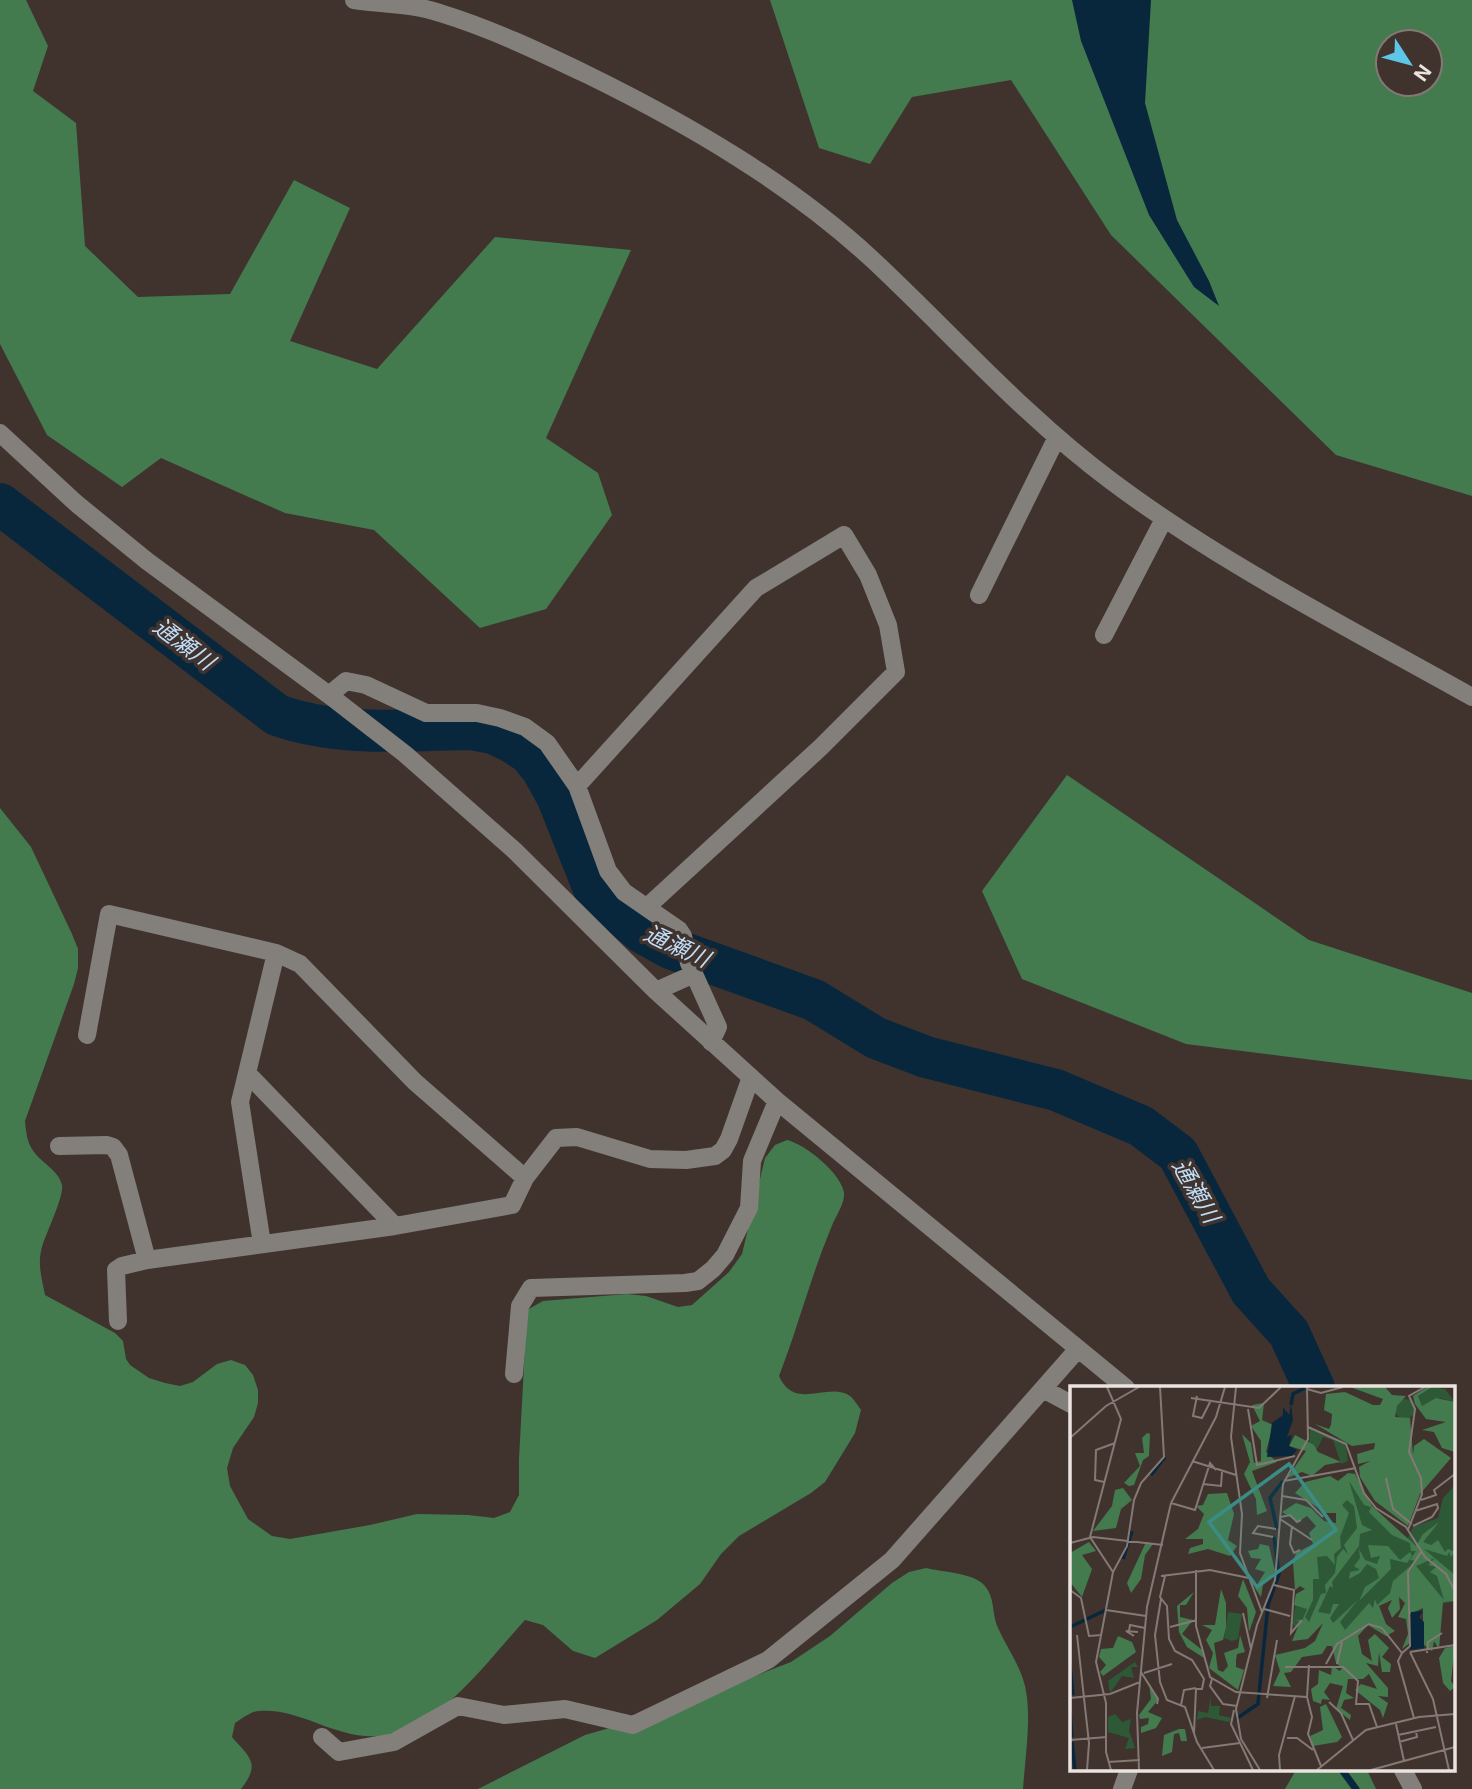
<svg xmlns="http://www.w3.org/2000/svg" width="1472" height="1789" font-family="Inter,'Noto Sans JP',sans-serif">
<rect width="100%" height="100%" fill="#40332e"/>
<!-- forest -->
<path fill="#437b4f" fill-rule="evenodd" d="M 0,0 L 26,0 L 48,46 L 33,91 L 76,123 L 85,246 L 138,297 L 230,294 L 294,180 L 350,208 L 290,341 L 377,369 L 495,237 L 631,250 L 546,438 L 598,473 L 612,515 L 546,609 L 480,628 L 374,530 L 285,513 L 161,458 L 122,487 L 47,435 L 0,344 Z
M 770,0 L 1472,0 L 1472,496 L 1336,455 L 1111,235 L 1011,80 L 912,97 L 870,164 L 819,148 ZM 1388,42 L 1430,42 L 1430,84 L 1388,84 Z
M 1067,775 L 1309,940 L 1472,993 L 1472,1080 L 1186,1044 L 1022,979 L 982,891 Z
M 0,808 L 31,847 L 72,934 L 78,949 L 78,968 L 74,984 L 25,1121 C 26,1132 27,1143 34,1152 C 42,1163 59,1171 62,1185 C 64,1197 46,1233 42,1247 C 37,1264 42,1279 45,1295 L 115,1333 L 123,1341 L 126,1359 L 130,1365 L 149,1378 L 165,1383 L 180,1386 L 193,1382 L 217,1364 L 231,1360 L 245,1365 L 253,1375 L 258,1390 L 258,1403 L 254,1417 L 233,1448 L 227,1468 L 230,1486 L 248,1519 L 272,1536 L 290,1539 L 370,1525 L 417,1514 L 468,1515 L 494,1518 L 510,1512 L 519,1495 L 519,1459 L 527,1310 L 543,1301 L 627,1294 L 646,1296 L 678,1307 L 692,1305 L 729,1272 L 742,1254 L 765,1158 L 775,1145 L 787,1140 C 805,1144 842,1174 844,1193 C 845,1204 835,1217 831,1228 C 811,1276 798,1327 779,1376 C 795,1412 828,1381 850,1396 C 854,1399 858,1406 861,1410 L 855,1433 L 825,1482 L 811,1493 L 739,1536 L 721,1554 L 700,1584 L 657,1620 L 595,1658 L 573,1651 L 543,1625 L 525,1620 C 488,1660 454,1711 401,1731 C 347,1751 307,1707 259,1711 C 251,1711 242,1719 235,1723 L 232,1737 C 250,1758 261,1763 241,1789 L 0,1789 Z
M 926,1568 C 943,1572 970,1573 982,1583 C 996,1596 991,1612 998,1628 C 1007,1648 1020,1665 1025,1686 C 1032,1716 1025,1758 1023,1789 L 478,1789 L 585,1735 L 655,1715 L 791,1662 L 830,1636 L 892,1583 L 909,1572 Z
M 1296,1770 L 1367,1770 L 1376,1789 L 1285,1789 Z"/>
<!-- water -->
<path fill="#08273d" d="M 1072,0 L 1151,0 L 1145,103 L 1177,220 L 1209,281 L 1219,306 L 1194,287 L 1149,215 L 1081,41 Z"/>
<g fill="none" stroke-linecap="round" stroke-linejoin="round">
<!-- stream -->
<path stroke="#08273d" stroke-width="7" d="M 1342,1770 L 1356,1789"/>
<!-- river -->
<path stroke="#08273d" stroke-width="42" d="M 0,504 L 277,715 C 338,737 407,730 471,729 L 493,733 L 512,742 L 529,753 L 542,769 L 557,796 L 596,894 L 643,933 L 670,948 L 814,1000 L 876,1038 L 926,1057 L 1056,1090 L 1141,1126 L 1178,1154 L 1251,1291 L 1289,1333 L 1314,1388"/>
<!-- minor -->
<path stroke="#837f7a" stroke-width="18" d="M 354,0 C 382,4 414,4 440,13 C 492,29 540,52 588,75 C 690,125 791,184 874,261 C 952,334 1024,416 1110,480 C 1220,563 1351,629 1472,697
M 0,433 L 77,504 L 147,561 L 329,695 L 405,754 L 514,850 L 656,991 L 777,1101 L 1126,1388
M 979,595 L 1057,437
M 1104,635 L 1164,519
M 329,695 L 346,681 L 366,685 L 426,713 L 477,713 L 500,718 L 525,727 L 547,743 L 577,786 L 608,871 L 624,892 L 679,930 L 683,936 L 689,963 L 718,1027 L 711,1042
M 577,786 L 756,588 L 844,535 L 868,575 L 888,625 L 896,672 L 821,747 L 647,907
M 656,991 L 694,974
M 87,1035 L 109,914 L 276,953 L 300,964 L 415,1082 L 525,1178
M 247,1073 L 395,1226
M 59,1146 L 107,1145 L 113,1147 L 119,1155 L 147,1260
M 262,1244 L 240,1102 L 276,953
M 118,1321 L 116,1270 L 122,1266 L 147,1260 L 395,1226 L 512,1205 L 525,1178 L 556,1138 L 577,1137 L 650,1159 L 686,1160 L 715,1156 L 723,1150 L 729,1139 L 751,1077
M 514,1374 L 520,1306 L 531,1288 L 685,1283 L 698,1281 L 713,1269 L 725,1255 L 749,1208 L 752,1161 L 777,1101
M 1043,1389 L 1071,1404
M 322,1737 L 339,1752 L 394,1742 L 458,1706 L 504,1715 L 565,1709 L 633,1725 L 768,1660 L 892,1560 L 1078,1349
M 1403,1770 L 1413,1789
M 1122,1789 L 1129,1770"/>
</g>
<g text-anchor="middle" stroke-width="7" stroke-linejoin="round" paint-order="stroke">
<!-- water labels -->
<g font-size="23" font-style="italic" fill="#bfdef8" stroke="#40332e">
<text transform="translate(184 644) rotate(37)" y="8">通瀬川</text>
<text transform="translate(677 946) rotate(25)" y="8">通瀬川</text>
<text transform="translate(1196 1191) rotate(60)" y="8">通瀬川</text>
</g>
</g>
<!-- overview -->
<g transform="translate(1070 1386)">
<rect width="385" height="385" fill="#40332e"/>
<path d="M 361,1 L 375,3 L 385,16 L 370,12 L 352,20 L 348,10 ZM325 23a10 10 0 1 1 20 0a10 10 0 1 1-20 0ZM 240,42 L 275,56 L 278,75 L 271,78 L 263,54 L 253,51 L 247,63 L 239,58 ZM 281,92 L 313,134 L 338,152 L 343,141 L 368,132 L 373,112 L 385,99 L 385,215 L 370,218 L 345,189 L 273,248 L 252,234 L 238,250 L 222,238 L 226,216 L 237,211 L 241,167 L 271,134 L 269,98 ZM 158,226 L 172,228 L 168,253 L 162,255 L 154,252 ZM 65,276 L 68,281 L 61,281 L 64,292 L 52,290 L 40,307 L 38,295 ZM 141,310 L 141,320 L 150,320 L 149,329 L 161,332 L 159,336 L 135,331 L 127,334 L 128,325 L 138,327 ZM 45,328 L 52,336 L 61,333 L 59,345 L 65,362 L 55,363 L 59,352 L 38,346 L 38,331 Z" fill="#2d5937"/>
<path d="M 280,1 L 315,1 L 322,9 L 336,10 L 327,20 L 325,31 L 340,32 L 343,69 L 344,60 L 354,53 L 381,72 L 350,108 L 338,140 L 305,115 L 290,91 L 289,81 L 300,75 L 288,78 L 287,68 L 304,63 L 305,57 L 282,60 L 245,38 L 259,43 L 261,39 L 262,28 L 254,24 L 256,8 L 275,6 L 303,19 L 310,19 L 313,13 ZM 357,1 L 362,1 L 348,10 L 352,20 L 366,12 L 385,16 L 385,66 L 372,62 L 364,46 L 352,44 L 376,36 L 356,33 L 345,18 L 343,10 ZM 194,17 L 192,34 L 203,39 L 196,66 L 207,76 L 182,85 L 197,125 L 187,129 L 186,113 L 174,88 L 180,76 L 172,48 L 181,57 L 184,77 L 191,75 L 191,55 L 181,40 L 190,35 L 182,19 ZM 77,47 L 80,48 L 79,70 L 73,74 L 64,99 L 59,100 L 54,97 L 70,80 L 65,67 L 74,67 L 72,52 ZM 225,49 L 244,59 L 248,66 L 271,76 L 255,79 L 242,90 L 232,86 L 217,92 L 236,65 L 219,60 ZM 278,87 L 285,88 L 302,120 L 346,160 L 353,148 L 369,136 L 353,156 L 361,159 L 368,154 L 375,166 L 378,163 L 385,166 L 381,171 L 379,166 L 377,170 L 354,163 L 385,189 L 385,215 L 373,216 L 369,263 L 364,255 L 362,265 L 353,258 L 353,222 L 340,228 L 341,256 L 332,263 L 338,248 L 336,233 L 328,231 L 335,217 L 329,211 L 330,223 L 322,232 L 318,222 L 322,214 L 309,220 L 316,238 L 325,245 L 316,250 L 298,239 L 288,250 L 292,268 L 302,275 L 298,254 L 305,248 L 319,262 L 312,271 L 321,278 L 320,286 L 312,286 L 309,266 L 308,280 L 296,277 L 318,302 L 318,311 L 308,310 L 318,317 L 313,332 L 310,324 L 285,304 L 291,298 L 307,303 L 299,288 L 293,293 L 278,293 L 276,307 L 284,312 L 274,314 L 271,322 L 281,329 L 280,334 L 266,323 L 273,300 L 260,297 L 254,306 L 260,314 L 252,313 L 251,318 L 243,315 L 241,303 L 248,298 L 249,284 L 261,289 L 262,280 L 270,285 L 272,282 L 266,277 L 262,260 L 257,260 L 252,268 L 232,271 L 221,286 L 214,287 L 221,301 L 203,300 L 210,285 L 205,269 L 235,262 L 245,255 L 253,237 L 238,253 L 222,255 L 230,236 L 225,233 L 232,235 L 237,223 L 224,219 L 226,208 L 235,203 L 230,200 L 225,204 L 223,176 L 226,167 L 243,158 L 239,147 L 246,140 L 237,130 L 228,136 L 212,126 L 226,117 L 241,122 L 254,135 L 266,137 L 266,127 L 256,127 L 225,107 L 235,96 L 260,90 L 268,95 ZM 279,95 L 294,119 L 301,121 L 299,126 L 322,149 L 340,157 L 341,165 L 346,165 L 340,174 L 346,175 L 323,195 L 320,207 L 307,219 L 305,213 L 303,222 L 299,217 L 275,244 L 270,236 L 288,214 L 263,237 L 260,232 L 269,218 L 263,218 L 260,228 L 248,226 L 260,200 L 263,202 L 262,196 L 289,160 L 290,148 L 302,144 L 292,139 ZM 277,114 L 284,120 L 287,142 L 274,159 L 278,168 L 273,163 L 267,171 L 265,187 L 255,199 L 256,207 L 251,208 L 239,236 L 235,231 L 243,214 L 243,193 L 249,193 L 247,171 L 257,170 L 265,179 L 264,168 L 271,162 L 270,151 L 279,127 L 272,119 ZM 365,172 L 358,179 L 366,181 L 360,186 L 367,190 L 374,214 L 346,180 ZM 53,102 L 62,114 L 51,123 L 46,142 L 23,145 L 42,120 L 45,104 ZM 157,107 L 164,128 L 158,154 L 167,160 L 160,170 L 138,163 L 118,168 L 120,162 L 133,158 L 133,153 L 115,153 L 128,143 L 134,128 L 126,120 L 133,119 L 138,108 ZM 19,156 L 26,165 L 12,169 L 22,183 L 12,211 L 0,196 L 0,167 ZM 76,156 L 83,158 L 75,169 L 71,193 L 61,207 L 57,197 ZM 190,158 L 199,160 L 205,185 L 193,198 L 191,211 L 185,202 L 195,186 L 185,183 L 191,173 L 181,172 L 178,165 L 188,163 ZM 298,159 L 318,160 L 330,174 L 340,166 L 342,170 L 337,177 L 320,173 L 321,183 L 289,215 L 295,201 L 309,192 L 306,183 L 297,178 L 290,187 L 279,193 L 280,186 L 290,184 L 284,180 L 290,172 L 289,163 L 295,174 L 307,178 L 310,170 L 301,172 ZM 173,193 L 186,226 L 179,246 L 177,222 L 168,210 ZM 151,203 L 156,217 L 156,241 L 153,254 L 144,257 L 148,284 L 153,286 L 158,280 L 154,267 L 168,262 L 170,249 L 175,266 L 167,268 L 166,274 L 166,281 L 174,284 L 168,304 L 139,282 L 143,267 L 136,254 L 142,244 L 132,239 L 145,239 ZM 124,206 L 116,219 L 110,219 L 110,231 L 123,234 L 112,248 L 132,264 L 134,272 L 117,261 L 109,246 L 107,220 ZM 48,250 L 62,256 L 66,266 L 33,290 L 30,286 L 36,279 L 29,271 L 31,263 L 43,262 ZM 385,260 L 381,295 L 385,301 L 380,305 L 373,297 L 369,272 L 375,262 ZM 79,297 L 88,314 L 78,326 L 92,332 L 86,342 L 71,347 L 71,341 L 78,338 L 79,332 L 70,333 L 69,329 L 81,313 ZM 256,318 L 272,351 L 267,356 L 243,360 L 240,350 L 253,344 L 250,321 ZM 109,343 L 115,343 L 117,355 L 111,355 L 109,347 L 104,348 L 102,366 L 92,370 L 94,349 Z" fill="#437b4f" fill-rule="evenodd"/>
<path d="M 221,18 L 223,34 L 217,51 L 222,49 L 219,60 L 227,64 L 222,70 L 197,71 L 202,37 L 213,29 L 213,21 L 219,29 ZM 353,225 L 349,231 L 354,236 L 354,262 L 340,264 L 341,226 Z" fill="#08273d"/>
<path fill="none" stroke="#08273d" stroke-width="3.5" d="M 221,19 L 223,8 L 235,2M 81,89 L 95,71M 207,143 L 200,112 L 213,95M 53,173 L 62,145M 0,241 L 38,223M 0,279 L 3,309M 0,327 L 2,351M 166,333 L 188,318 L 198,219 L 209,188 L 204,151M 2,356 L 5,384"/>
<path fill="none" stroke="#847975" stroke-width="2" d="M 37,1 L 51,33 L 20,151 L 43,186M 166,1 L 161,51 L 172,128 L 170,167 L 192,226M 237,3 L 251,7 L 273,1M 127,10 L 123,30 L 132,32 L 141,14M 121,12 L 189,22 L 211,1M 178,23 L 187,79 L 225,70M 238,41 L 276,58 L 294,107 L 306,122 L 336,141 L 355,171 L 376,188 L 385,205M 0,52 L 36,20 L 69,1M 122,75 L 166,89M 316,92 L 323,123 L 342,138M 214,95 L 286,82M 34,96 L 25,94 L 26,64 L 45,57M 133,98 L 151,100 L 152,86M 212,110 L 236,114 L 253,131M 351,114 L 366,109 L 364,104 L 385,88M 101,117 L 125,124 L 140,77 L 146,84M 211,131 L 220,129 L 227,136 L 231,134M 210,133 L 242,154M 222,140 L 220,158 L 224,167 L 230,164M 343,140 L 362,131 L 368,122 L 367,118 L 345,125M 338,144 L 352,108 L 351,92 L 339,66 L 345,23 L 339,10 L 355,1M 203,151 L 183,147 L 188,140 L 206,143M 0,157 L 23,151 L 93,159M 126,184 L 126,240 L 140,291 L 166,306 L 237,311M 91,190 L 140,184 L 179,192M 95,190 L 90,211 L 97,220 L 99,253 L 105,265 L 122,274 L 134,293 L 132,303 L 126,303 L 124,347M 204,199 L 224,204 L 221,247 L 232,234M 0,204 L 11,212 L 19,250 L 32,249M 91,213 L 85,249 L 90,296 L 97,314 L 115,321 L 127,356 L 144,384M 194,223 L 220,230M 36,224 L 76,230M 173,227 L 181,263M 100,241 L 127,234M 59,245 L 60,239 L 75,242M 7,249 L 19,357 L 17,384M 64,250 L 56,245 L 68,246M 340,266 L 363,313 L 379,384M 340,266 L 385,259M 332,267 L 328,275 L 344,332M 357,267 L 358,256 L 372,247M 256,278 L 267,258 L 299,238 L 312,242 L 332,267 L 340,260 L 338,186 L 351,166M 267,278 L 272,256M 239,279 L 237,311 L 242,331 L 238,348 L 251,380M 215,281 L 273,281 L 288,295 L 286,318 L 299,318 L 307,341M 71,286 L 88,313 L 87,318M 74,287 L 102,278M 142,293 L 140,300 L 153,318 L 167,320M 0,312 L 40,308 L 70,296M 197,312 L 207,254M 259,316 L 271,327 L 283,354M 111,319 L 114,304 L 126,302M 164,324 L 161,338 L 183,384M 326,338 L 334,375M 328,349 L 366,341M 217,352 L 227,352 L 243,364M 0,354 L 37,351M 329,356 L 347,351 L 346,345M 132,362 L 170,357M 38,376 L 70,374M 41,384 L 36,366 L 36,317 L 26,276 L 43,186 L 57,160 L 64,114 L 71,97 L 94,71 L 90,1M 69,384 L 67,327 L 77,221 L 101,117 L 146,31 L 155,1M 190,384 L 171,353 L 166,323 L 187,239 L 205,194 L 213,98 L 238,53 L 237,1M 210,384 L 209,369 L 225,310M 247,384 L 296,344 L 349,331 L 385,328M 301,384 L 385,361"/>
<path fill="#3b8c85" fill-opacity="0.15" stroke="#3b8c85" stroke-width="3.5" d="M 219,78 L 266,144 L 187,201 L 139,136 Z"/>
<rect width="385" height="385" fill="none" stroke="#ebe3df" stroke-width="3.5"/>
</g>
<!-- north arrow -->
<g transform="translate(1409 63) rotate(126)"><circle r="33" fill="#40332e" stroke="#847975" stroke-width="2"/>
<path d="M0-5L12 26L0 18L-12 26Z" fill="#5dc7e8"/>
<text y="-10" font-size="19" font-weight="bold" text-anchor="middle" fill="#ebe3df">N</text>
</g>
</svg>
